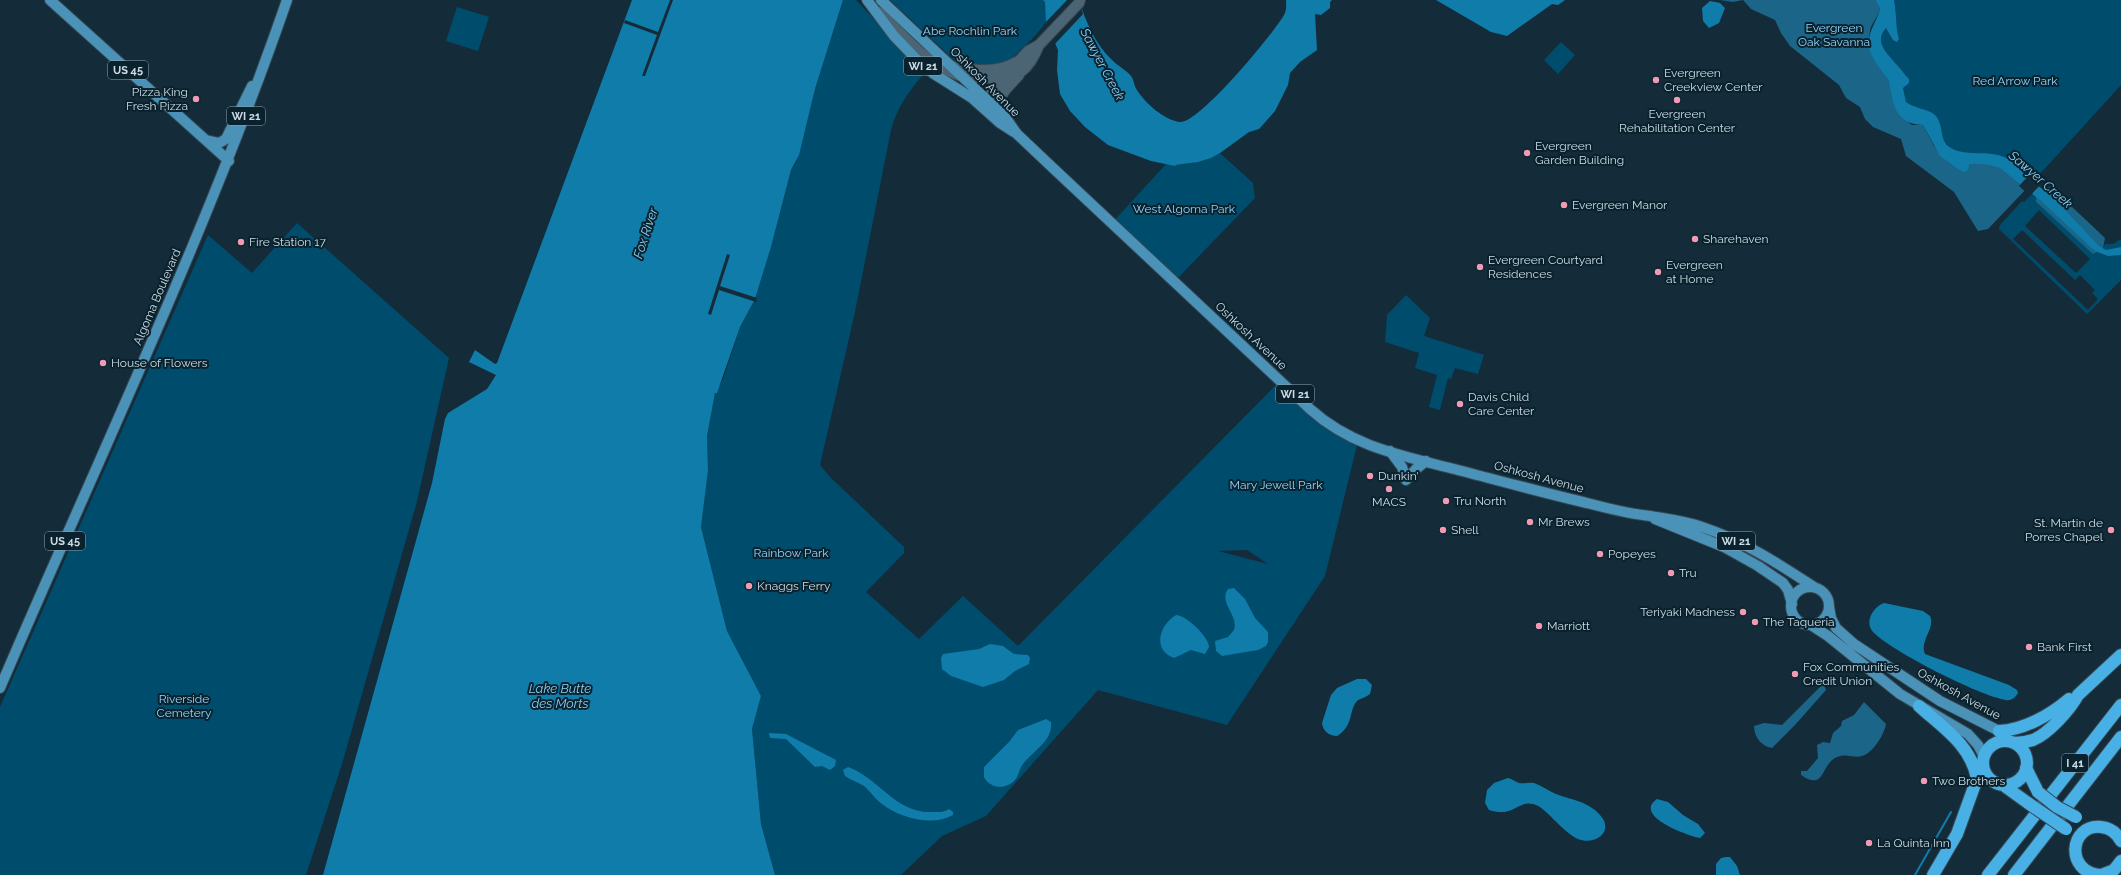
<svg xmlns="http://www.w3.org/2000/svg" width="2121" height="875" font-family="Raleway,sans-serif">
<rect width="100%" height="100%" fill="#142c39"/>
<!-- green -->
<path fill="#004c6c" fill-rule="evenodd" d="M 843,0 L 856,0 L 921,69 L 923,75 C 908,92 897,108 891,130 L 855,312 L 820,465 L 829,476 L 904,547 L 904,553 L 866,592 L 919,639 L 963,596 L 1018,646 L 1280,381 L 1358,441 L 1325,576 L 1227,725 L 1098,690 L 986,816 L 942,836 L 901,875 L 775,875 L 761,824 L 752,729 L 761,696 L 727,631 L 701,527 L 708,471 L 707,436 L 715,393 L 723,379 L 740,327 L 755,299 L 771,247 L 791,170 L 795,164 L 804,133 L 815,89 ZM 1247,550 L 1268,564 L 1218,551 Z
M 890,0 L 1043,0 L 1045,2 L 1047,19 C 1045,28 1011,62 1002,64 C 992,66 961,64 953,59 Z
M 1894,0 L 2121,0 L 2121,85 L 2030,185 L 1975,157 L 1950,148 L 1945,143 L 1934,114 L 1914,107 L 1906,102 L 1903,88 L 1909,79 C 1905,75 1901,69 1897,65 C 1888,54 1873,42 1886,27 L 1899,39 L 1895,22 L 1896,10 Z
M 457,7 L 489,17 L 478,51 L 446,41 Z
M 1561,42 L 1575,55 L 1558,74 L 1544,60 Z
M 1220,153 L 1253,183 L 1255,198 L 1175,281 L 1112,223 L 1167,163 C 1184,168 1205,160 1220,153 Z
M 2036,190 L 2036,202 L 2081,242 L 2103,248 L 2105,244 L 2113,244 L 2121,239 L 2121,280 L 2087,314 L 1999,229 L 2000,225 L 2022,201 L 2024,202 ZM 2039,210 L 2090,259 L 2076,273 L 2025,226 ZM 2022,230 L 2075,280 L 2080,275 L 2095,290 L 2092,293 L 2098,299 L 2088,310 L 2013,239 Z
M 297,223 L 449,358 L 417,501 L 342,764 L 306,875 L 0,875 L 0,707 L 208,235 L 252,273 Z
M 1406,295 L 1430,318 L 1424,336 L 1484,355 L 1478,374 L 1455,368 L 1451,379 L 1448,378 L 1440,410 L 1429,407 L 1437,375 L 1415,368 L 1419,353 L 1385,342 L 1387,315 Z"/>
<!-- forest -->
<path fill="#1a6588" d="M 1720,0 L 1875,0 L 1880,9 C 1878,17 1871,24 1870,31 C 1866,53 1880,63 1889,81 C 1896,93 1900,107 1906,120 L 1912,125 L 1923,125 L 1934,146 L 1948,162 L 1963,171 L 1970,165 L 1969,160 L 1988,156 L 2030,185 L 1988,229 L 1978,231 L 1954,192 L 1906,156 L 1901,139 L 1873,127 L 1865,119 L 1860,107 L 1846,98 L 1839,85 L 1790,46 L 1781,33 L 1775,20 L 1751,9 L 1743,0 L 1733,2 Z
M 2050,187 L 2061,200 L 2070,205 L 2105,238 L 2103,248 L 2093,254 L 2036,202 L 2036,196 L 2040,189 Z
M 1824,685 L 1826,690 L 1795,725 L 1772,748 C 1761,746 1754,737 1754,726 L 1764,723 L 1782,725 L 1821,686 Z
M 1864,702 L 1886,724 C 1884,735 1873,753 1862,756 C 1852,759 1847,752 1835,758 C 1820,767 1825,791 1801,775 L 1801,771 L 1807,771 L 1818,758 L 1817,745 L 1823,742 L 1830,743 L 1833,733 L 1841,726 L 1842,721 L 1854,715 Z"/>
<!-- water -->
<path fill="#0f7caa" d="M 632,0 L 843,0 L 815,89 L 799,155 L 791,170 L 771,247 L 755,299 L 740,327 L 717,393 L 715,393 L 707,436 L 708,471 L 701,527 L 727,631 L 761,696 L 752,729 L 761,824 L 775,875 L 323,875 L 432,483 L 445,419 L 448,413 L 487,389 L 496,375 L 469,362 L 475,350 L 495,364 L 497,363 Z
M 1043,0 L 1079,0 C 1086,22 1095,44 1112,60 C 1118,66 1126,70 1131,76 C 1134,80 1134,86 1137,90 C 1145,103 1164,120 1180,122 C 1198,125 1274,33 1284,15 C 1287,10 1286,5 1286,0 L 1332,0 L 1330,2 L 1330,8 L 1321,15 L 1315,14 L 1317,50 L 1300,62 L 1290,73 L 1288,85 L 1275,111 L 1259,129 L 1249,132 L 1220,153 L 1211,158 L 1198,162 L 1176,165 L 1175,166 L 1151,161 L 1108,145 L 1085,127 L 1070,111 L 1060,94 L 1057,70 L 1058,50 L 1046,22 L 1045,2 Z
M 1436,0 L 1565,0 L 1558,5 L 1552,4 L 1507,36 L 1491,32 Z
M 1875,0 L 1894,0 C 1897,13 1895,25 1899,39 L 1897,42 L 1893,40 L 1886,28 C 1873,42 1888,54 1897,65 C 1901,69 1905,75 1909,79 L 1909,83 L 1903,88 L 1906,102 C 1914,108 1926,109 1934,114 C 1945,124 1938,141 1951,148 C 1970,158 1991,148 2010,160 C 2020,167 2041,191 2049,193 L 2099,246 L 2106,250 L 2121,247 L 2121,255 L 2108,256 L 2095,251 L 2041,201 L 2000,168 C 1990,164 1981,163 1970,164 L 1967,171 L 1963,172 L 1955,167 L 1940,156 L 1923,125 C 1902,124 1895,114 1891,93 C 1890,88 1890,82 1887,78 C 1881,69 1870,58 1869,46 C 1868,30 1876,24 1880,9 Z
M 1710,1 L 1720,3 L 1725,8 L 1719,23 L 1709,28 L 1703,21 L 1702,8 Z
M 1234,588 L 1245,599 L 1255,618 L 1268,632 L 1268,642 L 1266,646 L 1258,650 L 1222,656 L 1216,651 L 1215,641 L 1228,637 L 1234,630 C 1239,615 1218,603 1228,589 Z
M 1884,603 L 1923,611 L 1930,616 C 1936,628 1919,641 1925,654 L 2009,685 L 2017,690 L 2018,693 C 2015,698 2011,701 2006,700 C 1980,696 1891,651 1873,632 C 1864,622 1873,607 1884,603 Z
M 1176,615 C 1186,615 1209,637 1209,647 L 1205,654 L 1191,650 L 1174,658 C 1152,650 1159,625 1176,615 Z
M 990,644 L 1003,646 L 1014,654 L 1028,655 L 1030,658 L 1029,664 L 1015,671 L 1004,680 L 983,687 L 951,676 L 942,669 L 941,658 L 943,654 L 979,649 Z
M 1357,679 L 1366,679 L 1372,685 L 1370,694 C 1366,697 1362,698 1358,700 C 1348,709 1355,725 1337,736 C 1329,736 1323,731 1322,723 L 1331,695 L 1337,688 Z
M 1046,719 L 1051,722 C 1053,741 1034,750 1023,764 C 1019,769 1019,775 1015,780 C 1006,790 990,789 984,777 L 984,767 L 1009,742 L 1018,730 Z
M 769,733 L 786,734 L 836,760 L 835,766 L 830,770 L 822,766 L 815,767 L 786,739 L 770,738 Z
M 848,767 C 879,778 895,813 931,812 C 937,812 944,813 949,809 L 953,812 L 953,815 C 932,827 900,818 882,804 C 875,799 870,791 864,786 C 857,782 851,780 845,776 L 843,770 Z
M 1508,778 C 1512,779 1516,782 1519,783 C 1524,784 1529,782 1534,783 C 1542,786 1549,791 1556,794 C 1571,800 1588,801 1600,815 C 1615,831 1595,846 1578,839 C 1562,832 1545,806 1533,804 C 1518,800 1513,818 1489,810 L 1485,803 L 1487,790 L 1494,783 Z
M 1657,799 L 1668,802 L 1683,815 L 1698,824 L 1705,833 L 1700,838 C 1689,836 1632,816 1657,799 Z
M 1726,857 L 1730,857 L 1737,866 L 1740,875 L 1716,875 L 1716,864 L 1721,858 Z"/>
<!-- pier -->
<path fill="#142c39" d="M 670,0 L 673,0 L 645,76 L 642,76 L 657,35 L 624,23 L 625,20 L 658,32 Z
M 1067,0 L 1079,0 L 1083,14 L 1054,45 L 1046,22 Z
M 2030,174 L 2041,184 L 2030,196 L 2019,186 Z
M 727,254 L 730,255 L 720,286 L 757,298 L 756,302 L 719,290 L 711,315 L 708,314 Z"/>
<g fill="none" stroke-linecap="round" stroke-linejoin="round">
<!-- stream -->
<path stroke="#0f7caa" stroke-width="2" d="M 1915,875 L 1951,812"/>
<defs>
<path id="minor" d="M 879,12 C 904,35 927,66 961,76 C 970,78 981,78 991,78 C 1019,79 1029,70 1039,45
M 950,66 C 971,70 997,74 1016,62
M 985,107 L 990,95 L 1016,64 L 1028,51 L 1039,45 L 1079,3 L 1080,0
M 1001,113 C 995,95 1009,87 1019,75"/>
<path id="major" d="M 50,0 L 229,161
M 867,0 L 894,36 L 920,63 L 934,74 L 972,98 L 1000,123 L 1014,132
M 881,0 L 1005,117 L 1017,134 L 1054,169 L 1310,409 C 1351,446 1399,455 1450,468 C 1497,480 1544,493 1591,504 C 1610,509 1630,514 1650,516 C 1668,519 1685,521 1702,527 C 1742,540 1779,564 1814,587
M 206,140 L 219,143 L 226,139 L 252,86
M 1390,451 L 1402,467 L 1406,480 L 1416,469 L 1426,461
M 1655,519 L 1724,547 L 1758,566 L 1783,583 L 1788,590 L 1792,604
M1791 606a19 19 0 1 1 38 0a19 19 0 1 1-38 0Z
M 1829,607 L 1831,618 L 1836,628 L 1854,644 L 1940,701 L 1999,731 L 2009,742
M 1811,625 L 1828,636 L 1900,694 L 1968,734 L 1978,745 L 1984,756
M 0,688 C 98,459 206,235 287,0"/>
<path id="highway" d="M 1919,706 C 1943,728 1970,744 1977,778
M 1999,731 C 2024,730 2050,715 2069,699
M1983 763a22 22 0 1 1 44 0a22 22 0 1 1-44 0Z
M 2014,743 C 2020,743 2027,742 2033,740 C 2048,734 2070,710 2078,695 L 2121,655
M 2026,768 L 2038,792
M 2003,785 L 2028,803
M 1933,875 L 1957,834 L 1983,762
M 1988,875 L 2121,705
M 2014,875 L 2121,737
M 2100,875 C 2065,872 2069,824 2101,827 C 2110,828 2117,833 2121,841
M 2101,875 L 2114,870 L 2121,861"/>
</defs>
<!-- minor casing -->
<use href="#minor" stroke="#354853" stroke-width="12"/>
<!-- major casing -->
<use href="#major" stroke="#354853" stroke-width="12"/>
<!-- highway casing -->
<use href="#highway" stroke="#354853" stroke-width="14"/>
<!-- minor -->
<use href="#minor" stroke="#4b6574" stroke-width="10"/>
<!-- major -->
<use href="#major" stroke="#4a92b8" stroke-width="10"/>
<!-- highway -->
<use href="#highway" stroke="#49b0e5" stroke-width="12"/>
<defs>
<path id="highway-bridge" d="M 2038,792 L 2057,807 L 2076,817
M 2028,803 L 2066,829"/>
</defs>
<!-- highway-bridge casing -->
<use href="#highway-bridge" stroke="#354853" stroke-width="14" stroke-linecap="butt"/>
<!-- highway-bridge -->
<use href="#highway-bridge" stroke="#49b0e5" stroke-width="12"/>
</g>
<!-- markers -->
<g fill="#f19ab3" stroke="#09222e" stroke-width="1.5">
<circle cx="1656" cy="80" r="4"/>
<circle cx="196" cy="99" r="4"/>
<circle cx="1677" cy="100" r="4"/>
<circle cx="1527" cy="153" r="4"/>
<circle cx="1564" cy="205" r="4"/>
<circle cx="1695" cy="239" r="4"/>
<circle cx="241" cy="242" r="4"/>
<circle cx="1480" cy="267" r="4"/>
<circle cx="1658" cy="272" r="4"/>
<circle cx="103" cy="363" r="4"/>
<circle cx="1460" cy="404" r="4"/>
<circle cx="1370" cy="476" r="4"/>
<circle cx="1389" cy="489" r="4"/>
<circle cx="1446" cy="501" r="4"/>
<circle cx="1530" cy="522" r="4"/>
<circle cx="1443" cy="530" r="4"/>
<circle cx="2111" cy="530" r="4"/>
<circle cx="1600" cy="554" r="4"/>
<circle cx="1671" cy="573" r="4"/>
<circle cx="749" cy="586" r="4"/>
<circle cx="1743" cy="612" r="4"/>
<circle cx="1755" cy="622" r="4"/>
<circle cx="1539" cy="626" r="4"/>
<circle cx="2029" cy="647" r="4"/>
<circle cx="1795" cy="674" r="4"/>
<circle cx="1924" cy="781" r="4"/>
<circle cx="1869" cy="843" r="4"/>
</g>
<g text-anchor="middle" stroke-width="4" stroke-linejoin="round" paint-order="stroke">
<!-- shield labels -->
<g fill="#09222e" stroke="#92a4ad" stroke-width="1">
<rect x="904" y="57" width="38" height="18" rx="3"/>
<rect x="108" y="61" width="40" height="18" rx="3"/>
<rect x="227" y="107" width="38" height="18" rx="3"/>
<rect x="1276" y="385" width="38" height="18" rx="3"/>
<rect x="45" y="532" width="40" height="18" rx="3"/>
<rect x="1717" y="532" width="38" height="18" rx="3"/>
<rect x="2062" y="754" width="26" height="18" rx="3"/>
</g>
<g font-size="11" font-weight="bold" fill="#cddbe4">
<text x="923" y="70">WI 21</text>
<text x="128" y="74">US 45</text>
<text x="246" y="120">WI 21</text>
<text x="1295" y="398">WI 21</text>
<text x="65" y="545">US 45</text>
<text x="1736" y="545">WI 21</text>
<text x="2075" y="767">I 41</text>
</g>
<!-- park labels -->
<g font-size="12" fill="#92d4fa" stroke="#09222e">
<text x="1834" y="32">Evergreen<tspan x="1834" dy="14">Oak Savanna</tspan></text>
<text x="970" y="35">Abe Rochlin Park</text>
<text x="2015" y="85">Red Arrow Park</text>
<text x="1184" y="213">West Algoma Park</text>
<text x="1276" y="489">Mary Jewell Park</text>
<text x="791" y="557">Rainbow Park</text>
<text x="184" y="703">Riverside<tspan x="184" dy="14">Cemetery</tspan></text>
</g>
<!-- poi labels -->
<g font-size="12" fill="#cddbe4" stroke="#09222e" text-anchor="start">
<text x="1664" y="77">Evergreen<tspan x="1664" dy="14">Creekview Center</tspan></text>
<text x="188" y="96" text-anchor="end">Pizza King<tspan x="188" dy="14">Fresh Pizza</tspan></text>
<text x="1677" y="118" text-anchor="middle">Evergreen<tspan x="1677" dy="14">Rehabilitation Center</tspan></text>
<text x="1535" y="150">Evergreen<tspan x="1535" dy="14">Garden Building</tspan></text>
<text x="1572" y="209">Evergreen Manor</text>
<text x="1703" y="243">Sharehaven</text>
<text x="249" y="246">Fire Station 17</text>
<text x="1488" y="264">Evergreen Courtyard<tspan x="1488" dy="14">Residences</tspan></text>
<text x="1666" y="269">Evergreen<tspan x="1666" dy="14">at Home</tspan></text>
<text x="111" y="367">House of Flowers</text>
<text x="1468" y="401">Davis Child<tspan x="1468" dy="14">Care Center</tspan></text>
<text x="1378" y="480">Dunkin'</text>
<text x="1454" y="505">Tru North</text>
<text x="1389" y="506" text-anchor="middle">MACS</text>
<text x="1538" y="526">Mr Brews</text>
<text x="2103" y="527" text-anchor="end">St. Martin de<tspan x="2103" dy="14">Porres Chapel</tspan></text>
<text x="1451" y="534">Shell</text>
<text x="1608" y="558">Popeyes</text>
<text x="1679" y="577">Tru</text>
<text x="757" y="590">Knaggs Ferry</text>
<text x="1735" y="616" text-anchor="end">Teriyaki Madness</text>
<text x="1763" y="626">The Taqueria</text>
<text x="1547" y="630">Marriott</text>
<text x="2037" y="651">Bank First</text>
<text x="1803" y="671">Fox Communities<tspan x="1803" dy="14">Credit Union</tspan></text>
<text x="1932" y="785">Two Brothers</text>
<text x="1877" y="847">La Quinta Inn</text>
</g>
<!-- street labels -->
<g font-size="12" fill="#cddbe4" stroke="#09222e">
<text transform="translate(985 82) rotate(45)" y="4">Oshkosh Avenue</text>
<text transform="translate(157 297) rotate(-67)" y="4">Algoma Boulevard</text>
<text transform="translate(1251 336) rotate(43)" y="4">Oshkosh Avenue</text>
<text transform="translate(1539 477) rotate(15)" y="4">Oshkosh Avenue</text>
<text transform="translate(1959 694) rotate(29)" y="4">Oshkosh Avenue</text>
</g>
<!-- water labels -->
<g font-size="13" font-style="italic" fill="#8bcdf3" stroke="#09222e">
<text transform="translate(1103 64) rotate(62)" y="5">Sawyer Creek</text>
<text transform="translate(2041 179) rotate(41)" y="5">Sawyer Creek</text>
<text transform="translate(645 233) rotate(-72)" y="5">Fox River</text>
<text x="560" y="693">Lake Butte<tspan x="560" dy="15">des Morts</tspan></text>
</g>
</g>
</svg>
